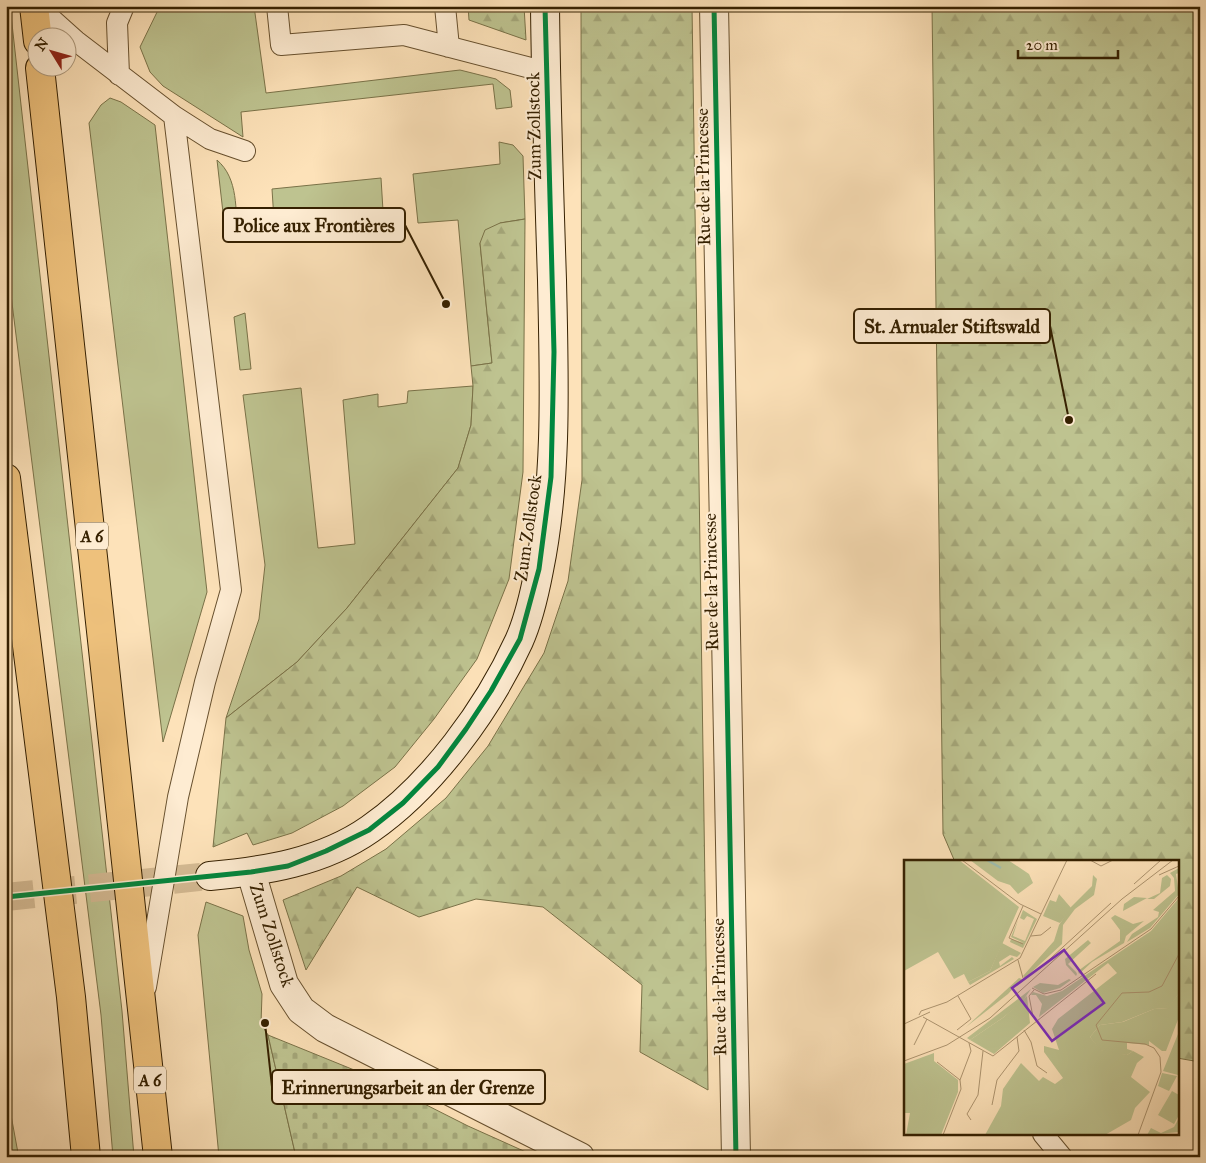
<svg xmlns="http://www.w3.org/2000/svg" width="1206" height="1163" font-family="'IM FELL Great Primer',serif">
<defs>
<pattern id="forest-firs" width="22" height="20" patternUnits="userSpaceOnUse" patternTransform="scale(1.25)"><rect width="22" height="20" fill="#bec390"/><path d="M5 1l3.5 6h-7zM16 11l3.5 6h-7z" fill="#a4a77a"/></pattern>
<pattern id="cemetery-stones" width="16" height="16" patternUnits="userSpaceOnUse" patternTransform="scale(1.25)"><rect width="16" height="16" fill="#bec390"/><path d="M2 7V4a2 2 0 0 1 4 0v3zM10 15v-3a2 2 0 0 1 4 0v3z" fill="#a4a77a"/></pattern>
</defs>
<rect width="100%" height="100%" fill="#fde2b9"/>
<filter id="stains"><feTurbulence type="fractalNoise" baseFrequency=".004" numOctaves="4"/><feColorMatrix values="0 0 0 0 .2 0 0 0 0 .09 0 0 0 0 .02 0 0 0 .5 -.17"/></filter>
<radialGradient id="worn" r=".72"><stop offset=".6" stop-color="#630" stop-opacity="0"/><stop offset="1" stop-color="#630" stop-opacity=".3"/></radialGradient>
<!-- grass -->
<path fill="#bec390" stroke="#7a7248" d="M 6,6 L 10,6 L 122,1011 L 134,1157 L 113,1157 L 101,1015 L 6,255 Z
M 160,6 L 254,6 L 266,93 L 460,70 L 496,79 L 510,90 L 512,107 L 496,109 L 493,84 L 241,112 L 243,137 L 163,86 L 150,72 L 140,47 Z
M 110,98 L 121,102 L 155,125 L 207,592 L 163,742 L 89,123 L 101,105 Z
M 499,142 L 513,145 L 523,156 L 525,219 L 500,223 L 480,243 L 492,363 L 471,366 L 458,220 L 418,223 L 413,174 L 500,164 Z
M 217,160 C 239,179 235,210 238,237 L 226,239 Z
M 381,178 L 384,227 L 314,235 L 275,236 L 272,189 Z
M 245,313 L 251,369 L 240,370 L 234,317 Z
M 473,386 L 471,425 L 458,468 L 347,608 L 297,662 L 226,718 L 259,619 L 265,565 L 243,395 L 301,388 L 318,548 L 355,544 L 343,400 L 378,394 L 378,407 L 407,403 L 408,391 Z
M 206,902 L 243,916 L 249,950 L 262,994 L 261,1024 L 268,1035 L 296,1157 L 219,1157 L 198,935 Z"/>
<!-- forest -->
<path fill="url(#forest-firs)" stroke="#7a7248" d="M 468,6 L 524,6 L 526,40 L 469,20 Z
M 581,6 L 692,6 L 708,1090 L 640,1052 L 642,985 L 543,907 L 476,899 L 419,917 L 357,887 L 306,970 L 283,900 L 341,876 L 386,849 L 446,798 L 488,746 L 544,653 L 568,581 L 582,480 Z
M 932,6 L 1200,6 L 1200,1062 L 1177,1058 L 1177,862 L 955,862 L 943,834 Z
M 525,219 L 523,472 L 509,579 L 477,659 L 434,719 L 395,767 L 343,806 L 292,833 L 253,845 L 247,833 L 213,847 L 226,718 L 297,662 L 347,608 L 458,468 L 471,425 L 473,386 L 471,366 L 492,363 L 480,243 L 485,230 L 500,223 Z
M 6,1088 L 18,1153 L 19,1157 L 6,1157 Z"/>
<!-- cemetery -->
<path fill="url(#cemetery-stones)" stroke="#7a7248" d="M 268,1035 L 369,1076 L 468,1126 L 537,1157 L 296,1157 Z"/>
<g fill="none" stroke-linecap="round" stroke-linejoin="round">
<!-- secondary-tunnel -->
<path stroke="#d5bb94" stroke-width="28" stroke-dasharray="28 14" stroke-linecap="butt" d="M 6,897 L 210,876"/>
<defs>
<path id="lane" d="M 37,6 L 76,41 L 174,116 L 210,139 L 245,151
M 277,6 L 281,45 L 404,35 L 546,72
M 445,6 L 449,47
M 119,75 L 117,23 L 124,6
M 146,987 L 178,797 L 205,682 L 231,590 L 174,116
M 1043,1134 L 1062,1157"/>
<path id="street" d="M 714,6 L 736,1157
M 251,872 L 284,984 L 301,1010 L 325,1028 L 580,1157"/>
<path id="secondary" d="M 210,876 C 265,871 323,862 370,829 C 432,786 488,709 519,641 C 528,621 535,591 539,570 C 558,477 554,375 552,280 C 549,189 546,98 545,6"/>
<path id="highway" d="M 34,6 L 38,41
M 40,68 L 158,1157
M 6,478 L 71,997 L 86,1157"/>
</defs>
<!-- lane casing -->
<use href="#lane" stroke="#67502e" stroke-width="22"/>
<!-- street casing -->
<use href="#street" stroke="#67502e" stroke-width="30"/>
<!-- secondary casing -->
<use href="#secondary" stroke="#352000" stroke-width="30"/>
<!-- highway casing -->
<use href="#highway" stroke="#352000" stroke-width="30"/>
<!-- lane -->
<use href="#lane" stroke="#feecd2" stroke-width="20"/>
<!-- street -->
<use href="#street" stroke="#feecd2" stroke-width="28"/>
<!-- secondary -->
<use href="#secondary" stroke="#feecd2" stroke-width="28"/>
<!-- highway -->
<use href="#highway" stroke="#eec17c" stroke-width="28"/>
<defs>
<path id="cycleway" d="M 714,6 L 736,1157
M 6,897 L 251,872 L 288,866 L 326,851 L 369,830 L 403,803 L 438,767 L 466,729 L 491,691 L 520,639 L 539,569 L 551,477 L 554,352 L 545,6"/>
</defs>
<!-- cycleway casing -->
<use href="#cycleway" stroke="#feecd2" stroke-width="8"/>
<!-- cycleway -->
<use href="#cycleway" stroke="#00873e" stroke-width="5"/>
</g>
<g text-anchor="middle" stroke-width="4" stroke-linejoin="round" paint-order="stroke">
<!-- shield labels -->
<g fill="#feecd2" stroke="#715d3f" stroke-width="1">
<rect x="76" y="522.5" width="32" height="27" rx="4"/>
<rect x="134" y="1066.5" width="32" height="27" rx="4"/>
</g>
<g font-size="16" font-weight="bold" fill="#352000">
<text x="92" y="542">A 6</text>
<text x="150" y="1086">A 6</text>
</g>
<!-- street labels -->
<g font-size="18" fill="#352000" stroke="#feecd2">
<text transform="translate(534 126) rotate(-91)" y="6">Zum Zollstock</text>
<text transform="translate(703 177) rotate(-91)" y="6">Rue de la Princesse</text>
<text transform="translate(528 528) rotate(-82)" y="6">Zum Zollstock</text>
<text transform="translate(711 582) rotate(-91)" y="6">Rue de la Princesse</text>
<text transform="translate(272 935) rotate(72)" y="6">Zum Zollstock</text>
<text transform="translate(719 987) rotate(-91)" y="6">Rue de la Princesse</text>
</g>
</g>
<!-- overview -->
<g transform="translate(904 860)">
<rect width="275" height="275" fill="#fde2b9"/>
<path d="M 263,15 L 267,19 L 266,26 L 250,39 L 243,39 L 256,33 L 258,18 ZM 155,34 L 168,49 L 156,63 L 139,56 L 146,40 L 152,42 ZM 230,37 L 243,38 L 219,51 L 220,44 ZM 119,50 L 133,59 L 119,88 L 106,82 L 107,79 L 120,83 L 107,77 L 114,60 L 109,76 L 121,81 L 130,59 L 123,56 L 120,60 L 116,58 ZM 184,80 L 187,83 L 164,104 L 172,112 L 173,114 L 172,116 L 162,105 L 161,99 ZM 98,83 L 117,93 L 113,97 L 106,95 L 95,102 L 96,106 L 108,97 L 110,99 L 66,125 L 64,122 L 86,111 ZM 127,129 L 118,142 L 100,157 L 66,180 L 63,178 ZM 275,133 L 275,157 L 262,191 L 258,191 L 245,181 L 245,185 L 223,183 L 223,189 L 229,191 L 223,195 L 209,194 L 196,190 L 186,177 L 196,165 L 219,162 L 250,149 L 264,148 ZM 274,174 L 275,175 L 274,215 L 259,211 ZM 258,213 L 273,216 L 265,231 L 254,226 ZM 268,231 L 275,235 L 275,255 L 270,264 L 254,255 Z" fill="#bec390"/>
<path d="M 275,8 L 275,13 L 272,14 L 275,34 L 246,68 L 223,82 L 228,74 L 254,57 L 255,52 L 249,50 L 271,31 L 270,18 L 266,13 ZM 189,15 L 193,19 L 190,35 L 171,49 L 159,65 L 158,84 L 121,118 L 119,116 L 150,81 L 155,65 L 167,47 L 188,26 ZM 274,39 L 275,133 L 265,148 L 250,149 L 218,162 L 196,165 L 186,177 L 197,190 L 223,195 L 229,191 L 240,197 L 233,203 L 227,217 L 246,232 L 231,248 L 227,260 L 201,275 L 81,275 L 97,246 L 99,229 L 117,203 L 135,221 L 139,217 L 151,224 L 159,218 L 140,192 L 140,186 L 155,190 L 148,169 L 154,159 L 213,113 L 204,103 L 135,157 L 138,144 L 132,135 L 127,135 L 129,132 L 143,136 L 158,131 L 247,71 ZM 211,55 L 229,64 L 240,61 L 222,76 L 220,83 L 188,102 L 175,114 L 174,111 L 182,105 L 216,81 L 216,70 L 207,58 ZM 115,118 L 118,119 L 104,134 L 62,167 ZM 165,119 L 167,120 L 156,128 L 139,133 L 129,127 L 136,123 L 154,125 ZM 30,193 L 30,201 L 54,220 L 54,232 L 37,275 L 2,275 L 6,253 L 0,253 L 0,204 ZM 275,258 L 275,272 L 243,275 L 247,268 L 257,273 L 270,267 Z" fill="#bec390"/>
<path d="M 66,0 L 104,0 L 125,14 L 129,23 L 114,34 L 106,25 L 94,21 Z" fill="#bec390"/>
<path d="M 0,0 L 55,0 L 115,47 L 86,111 L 64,122 L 60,114 L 50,119 L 34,92 L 0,111 ZM 123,136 L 126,163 L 90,194 L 66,180 L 100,157 Z" fill="#bec390"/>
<path d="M 0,30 L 10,30 L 18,36 L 18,47 L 12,54 L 0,54 Z" fill="#bec390"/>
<path fill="none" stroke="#9fbeae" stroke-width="2.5" d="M 83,0 L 97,8"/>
<path fill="none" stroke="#ad946f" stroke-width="1" d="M 58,0 L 116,44 L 137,54M 186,0 L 197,6 L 209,0M 255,15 L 275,6M 230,24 L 257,0M 119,46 L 105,78 L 119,84M 127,76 L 137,75 L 147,67M 114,100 L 119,118M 135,109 L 207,43M 128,128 L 140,134 L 157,130 L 247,69 L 275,36M 15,155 L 17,151 L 43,142 L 116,98 L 163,0M 19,157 L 89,196 L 192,114M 129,157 L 125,136 L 130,130M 0,164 L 26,152M 53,170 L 67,159 L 54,136M 120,170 L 127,182 L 133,206 L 143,213M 10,185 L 23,159M 0,201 L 43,185 L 86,158 L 218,39 L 269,0M 33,202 L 56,220M 88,245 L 93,220 L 115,191 L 113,177M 67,260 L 63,254 L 74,235 L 79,191M 39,275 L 57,229 L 56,220 L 67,191 L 65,183M 234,275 L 257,212 L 256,197 L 250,188 L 241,184 L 198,180 L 192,165 L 218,133 L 245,132 L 258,126 L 275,94"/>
<path fill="#7b2cbf" fill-opacity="0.15" stroke="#7b2cbf" stroke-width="2.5" d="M 160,90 L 200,143 L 148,181 L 108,128 Z"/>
<rect width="275" height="275" fill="none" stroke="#352000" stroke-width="2.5"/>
</g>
<!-- callouts -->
<path fill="none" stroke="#352000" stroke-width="2" d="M446 304L405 225M1069 420L1050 326M265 1023L272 1087"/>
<g fill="#352000" stroke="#feecd2" stroke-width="2">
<circle cx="446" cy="304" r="5"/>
<circle cx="1069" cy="420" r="5"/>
<circle cx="265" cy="1023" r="5"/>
</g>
<g fill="#feecd2" stroke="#352000" stroke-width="2">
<rect x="223" y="208" width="182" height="34" rx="5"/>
<rect x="854" y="309" width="196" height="34" rx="5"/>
<rect x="272" y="1070" width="273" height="34" rx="5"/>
</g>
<g font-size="19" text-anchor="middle" font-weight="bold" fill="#352000">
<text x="314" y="232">Police aux Frontières</text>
<text x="952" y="333">St. Arnualer Stiftswald</text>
<text x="408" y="1094">Erinnerungsarbeit an der Grenze</text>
</g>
<!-- margin -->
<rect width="1206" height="1163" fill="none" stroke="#fde2b9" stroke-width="25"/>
<rect x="8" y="8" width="1191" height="1148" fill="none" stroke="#352000" stroke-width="2.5"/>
<rect x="12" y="12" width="1181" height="1138" fill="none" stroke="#352000"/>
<!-- north arrow -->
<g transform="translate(52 52) rotate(307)"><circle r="24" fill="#feecd2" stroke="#ae9a7e"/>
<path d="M0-4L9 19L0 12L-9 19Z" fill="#8f2418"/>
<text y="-8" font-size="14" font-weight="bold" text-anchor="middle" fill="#352000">N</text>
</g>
<!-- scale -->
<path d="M1018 50v8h100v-8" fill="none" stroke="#352000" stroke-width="2.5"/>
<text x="1026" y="50" font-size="15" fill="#352000" stroke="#feecd2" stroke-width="4" paint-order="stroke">20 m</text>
<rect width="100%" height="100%" filter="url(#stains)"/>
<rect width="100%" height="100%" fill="url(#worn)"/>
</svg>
